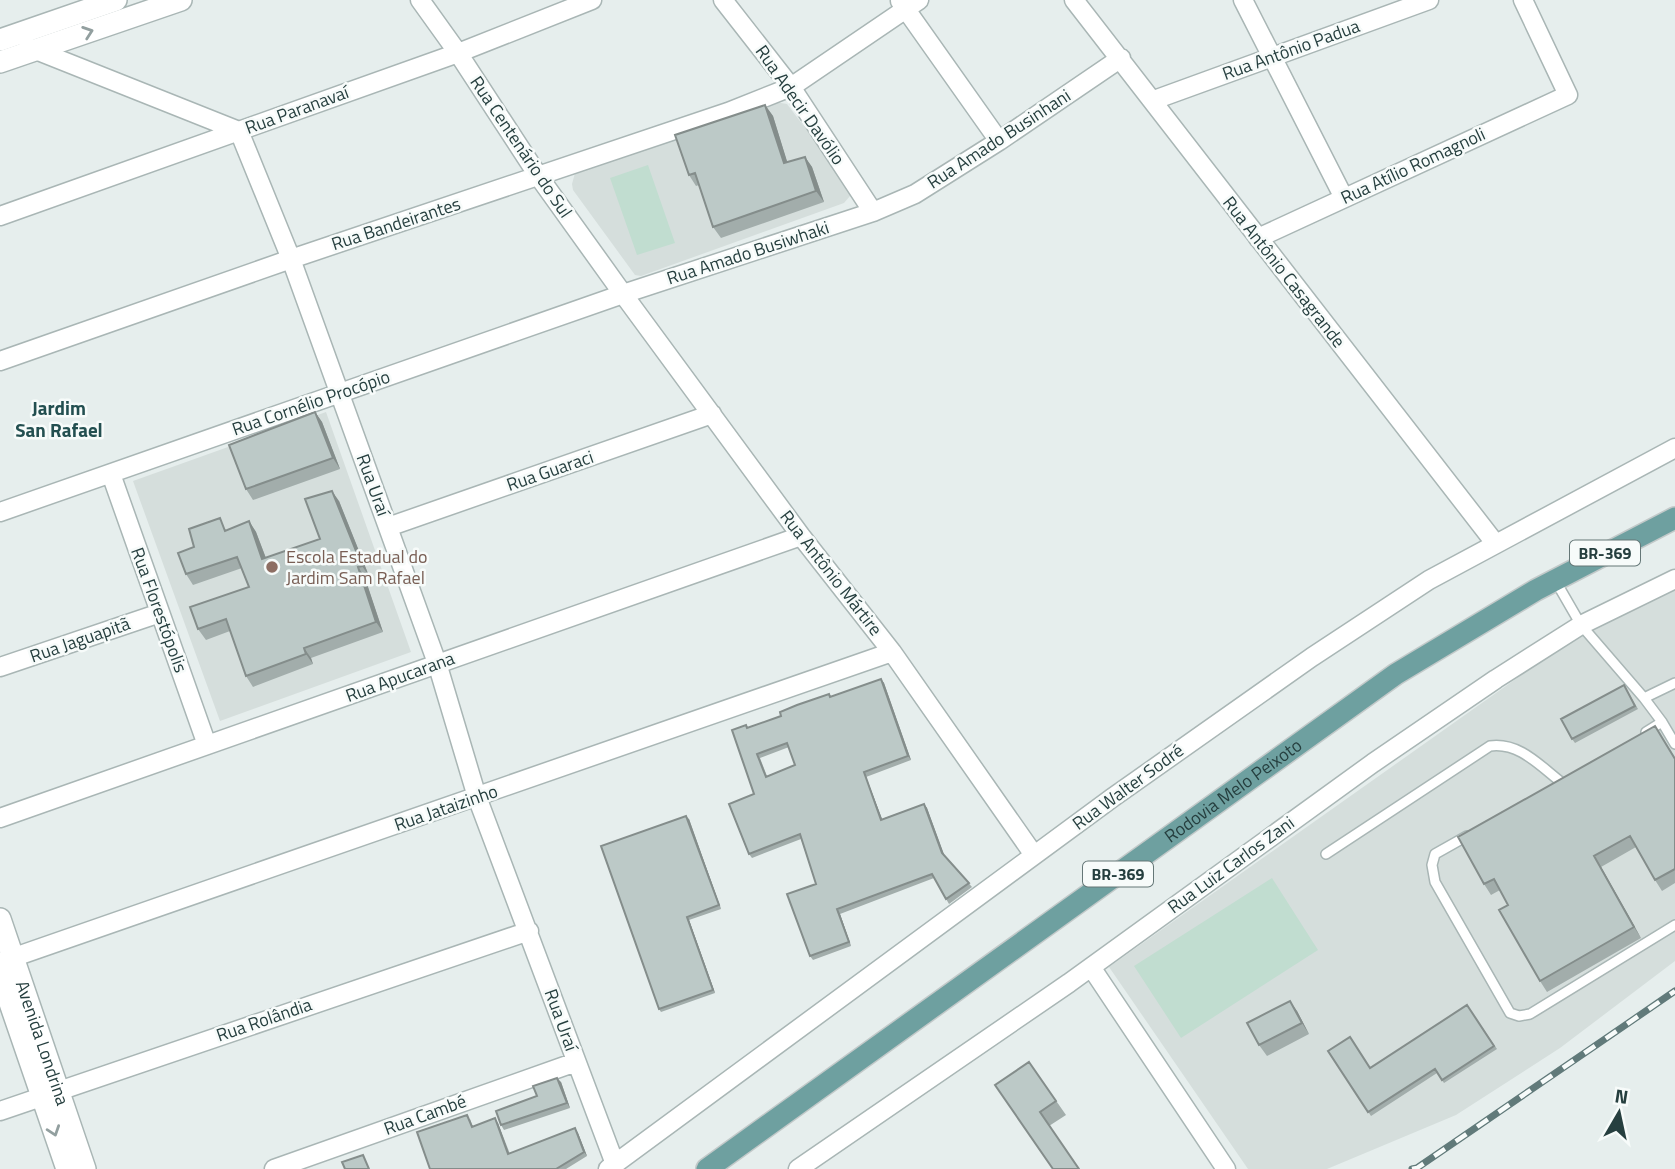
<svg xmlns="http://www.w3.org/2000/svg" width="1675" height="1169" font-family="'Titillium Web',sans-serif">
<rect width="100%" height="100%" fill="#e6eeed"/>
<!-- built -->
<path fill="#d5dedc" d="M 775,102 L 787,104 L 852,190 L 850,196 L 844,203 L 641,276 L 635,275 L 573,190 L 572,184 L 575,173 Z
M 326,412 L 411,652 L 220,721 L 133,481 Z
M 1675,590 L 1675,961 L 1560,1048 L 1456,1115 L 1327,1169 L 1248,1169 L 1109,967 L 1561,647 L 1611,619 Z"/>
<!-- green -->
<path fill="#c1ddd0" d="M 648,165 L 675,243 L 637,255 L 610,178 Z
M 1272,878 L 1318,950 L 1181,1038 L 1134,966 Z"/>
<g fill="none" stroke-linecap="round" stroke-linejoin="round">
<defs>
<path id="service" d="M 1555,580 L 1581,625 L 1644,698 L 1662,722 L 1675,744
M 1644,698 L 1675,683
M 1646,732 L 1662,722
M 1467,836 L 1435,854 L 1432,865 L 1435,882 L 1510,1013 L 1519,1016 L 1530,1014 L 1675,925
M 1326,854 L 1490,746 C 1519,742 1539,765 1561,782"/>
<path id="minor" d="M 420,0 L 458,53 L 539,177 L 623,294 L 801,536 L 892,652 L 1034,855
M 723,0 L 791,87 L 873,212
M 1074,0 L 1495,543
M 1243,0 L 1344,198
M 900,1 L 999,141
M 28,47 L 239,131 L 291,259 L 437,663 L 477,797 L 615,1164
M 1154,100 L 1429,0
M 0,216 L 458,53 L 592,0
M 1258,238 L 1568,95 L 1523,0
M 0,361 L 291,259 L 728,112 L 791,87 L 919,0
M 111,474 L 207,745
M 0,512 L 623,294 L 873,212 L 915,194 L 999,141 L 1121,58
M 388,527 L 712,414
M 0,667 L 160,613
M 0,818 L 801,536
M 0,962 L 892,652
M 1091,967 L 1226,1169
M 0,1111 L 529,931
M 274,1169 L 576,1062
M 608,1169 L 1112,798 L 1312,657 L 1429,580 L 1675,448
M 798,1169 L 1069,983 L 1373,763 L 1496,679 L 1581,625 L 1675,579"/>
<g id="tertiary">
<path d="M 0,40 L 116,0"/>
<path d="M 0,62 L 181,0"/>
<path id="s1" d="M 0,919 L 85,1169"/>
<path d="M 0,974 L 67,1169"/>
</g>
<g id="primary">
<path id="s2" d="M 707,1169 L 1396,674 L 1536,590 L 1675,518"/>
</g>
</defs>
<!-- service casing -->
<use href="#service" stroke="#a9b6b5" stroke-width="12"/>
<!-- minor casing -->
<use href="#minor" stroke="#a9b6b5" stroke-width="21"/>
<!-- tertiary casing -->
<use href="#tertiary" stroke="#a9b6b5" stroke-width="24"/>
<!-- primary casing -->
<use href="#primary" stroke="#c2c9c9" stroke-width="24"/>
<!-- service -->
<use href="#service" stroke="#fff" stroke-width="9"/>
<!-- minor -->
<use href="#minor" stroke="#fff" stroke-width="18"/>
<!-- tertiary -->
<use href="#tertiary" stroke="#fff" stroke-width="21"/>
<!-- primary -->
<use href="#primary" stroke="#6ea0a0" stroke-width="21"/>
<defs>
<path id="rail" d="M 1412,1169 L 1417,1168 L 1675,991"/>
</defs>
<!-- rail casing -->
<use href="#rail" stroke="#617a7a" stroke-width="7"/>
<!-- rail -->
<use href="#rail" stroke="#f7fbfa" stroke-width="4.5" stroke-dasharray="13" stroke-linecap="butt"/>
</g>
<!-- wall -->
<path fill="#a2adab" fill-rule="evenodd" d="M 765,105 L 773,116 L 787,162 L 805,157 L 812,167 L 824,202 L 721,238 L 713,227 L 699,185 L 696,186 L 689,175 Z
M 315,412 L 322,422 L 340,469 L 253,500 L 246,489 Z
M 339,501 L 369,576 L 365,578 L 383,632 L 311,658 L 313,664 L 253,687 L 246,676 L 230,631 L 206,640 L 198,629 L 249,587 L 242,568 L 193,585 L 186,574 L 228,530 L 249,521 L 256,532 L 266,558 L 320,539 Z
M 881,679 L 884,683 L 911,760 L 866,777 L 882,819 L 924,804 L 927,808 L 944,855 L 972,887 L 949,904 L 934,878 L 840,914 L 851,946 L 813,960 L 810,956 L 816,884 L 801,839 L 752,858 L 749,854 L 754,794 L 746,725 L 748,728 L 781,716 L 829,694 L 831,697 ZM 789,747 L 795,765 L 767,776 L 760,758 Z
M 1624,685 L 1638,709 L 1575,743 L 1572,739 Z
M 1655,726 L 1675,758 L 1675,883 L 1662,891 L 1655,880 L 1636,847 L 1601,867 L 1641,938 L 1547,992 L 1540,981 L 1508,905 L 1500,890 L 1491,895 L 1484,884 Z
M 689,819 L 721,909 L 689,920 L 715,993 L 661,1012 L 659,1009 Z
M 1467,1005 L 1497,1049 L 1444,1083 L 1437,1073 L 1371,1116 L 1328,1051 L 1370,1068 Z
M 1297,1011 L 1309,1034 L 1267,1056 L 1259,1045 Z
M 1029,1062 L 1066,1115 L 1049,1126 L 1053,1169 Z
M 561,1082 L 570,1108 L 504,1130 L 501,1125 L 537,1096 Z
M 470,1119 L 473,1127 L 498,1123 L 510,1154 L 575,1128 L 578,1133 L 587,1156 L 566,1169 L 430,1169 Z"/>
<!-- shaded-wall -->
<path fill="#848d8b" d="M 765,105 L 773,116 L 791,174 L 784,163 Z
M 805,157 L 812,167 L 824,202 L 816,191 Z
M 315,412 L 322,422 L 340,469 L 333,458 Z
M 332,491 L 339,501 L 369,576 L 362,566 Z
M 249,521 L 256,532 L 270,569 L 262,559 Z
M 358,567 L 365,578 L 383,632 L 376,622 Z
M 304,648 L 311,658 L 313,664 L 306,654 Z
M 881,679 L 884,683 L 911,760 L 908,756 Z
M 864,772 L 866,777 L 884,824 L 881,820 Z
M 924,804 L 927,808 L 945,857 L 942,853 Z
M 686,816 L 689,819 L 721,909 L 719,905 Z
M 1594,856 L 1601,867 L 1641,938 L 1634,927 Z
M 837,909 L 840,914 L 851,946 L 849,942 Z
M 687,917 L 689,920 L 715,993 L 713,990 Z
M 1290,1001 L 1297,1011 L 1309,1034 L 1302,1023 Z
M 557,1078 L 561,1082 L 570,1108 L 567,1103 Z
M 495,1118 L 498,1123 L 511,1159 L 508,1154 Z
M 575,1128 L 578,1133 L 587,1156 L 584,1152 Z"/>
<!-- building -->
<path fill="#bcc9c7" stroke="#848d8b" stroke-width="2" fill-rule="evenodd" d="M 765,105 L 784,163 L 805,157 L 816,191 L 713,227 L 695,173 L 689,175 L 675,135 Z
M 315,412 L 333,458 L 246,489 L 229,445 Z
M 332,491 L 362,566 L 358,567 L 376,622 L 304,648 L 306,654 L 246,676 L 226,619 L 198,629 L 190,607 L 249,587 L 237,557 L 186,574 L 178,553 L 194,547 L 189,529 L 220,518 L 225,531 L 249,521 L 262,559 L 320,539 L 305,499 Z
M 881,679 L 908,756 L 864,772 L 881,820 L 924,804 L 942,853 L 969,883 L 946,899 L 932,874 L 837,909 L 849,942 L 810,956 L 787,894 L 816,884 L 800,834 L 749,854 L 729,804 L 754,794 L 732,730 L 746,725 L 747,728 L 781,716 L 780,712 L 797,705 L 829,694 L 830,697 ZM 787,743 L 795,765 L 766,777 L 757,754 Z
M 1624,685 L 1635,706 L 1572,739 L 1561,719 Z
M 1655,726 L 1675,759 L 1675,869 L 1655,880 L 1630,836 L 1594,856 L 1634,927 L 1540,981 L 1499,910 L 1508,905 L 1494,879 L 1484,884 L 1458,837 Z
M 686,816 L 719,905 L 687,917 L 713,990 L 659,1009 L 601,846 Z
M 1290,1001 L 1302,1023 L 1259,1045 L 1247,1023 Z
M 1467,1005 L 1494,1046 L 1442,1080 L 1435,1069 L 1368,1112 L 1328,1051 L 1350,1037 L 1370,1068 Z
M 1029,1062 L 1056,1101 L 1040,1112 L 1079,1169 L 1053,1169 L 995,1085 Z
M 557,1078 L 567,1103 L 501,1125 L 496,1111 L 537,1096 L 533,1086 Z
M 467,1115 L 472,1127 L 495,1118 L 508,1154 L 575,1128 L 584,1152 L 556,1169 L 430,1169 L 417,1132 Z
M 363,1155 L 369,1169 L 345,1169 L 342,1162 Z"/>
<!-- one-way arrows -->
<defs><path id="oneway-chevron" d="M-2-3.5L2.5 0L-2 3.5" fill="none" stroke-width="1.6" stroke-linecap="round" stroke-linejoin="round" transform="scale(1.75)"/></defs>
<g stroke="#929f9f">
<use href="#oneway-chevron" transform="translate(88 32) rotate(-19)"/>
<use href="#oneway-chevron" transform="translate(54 1131) rotate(71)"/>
</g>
<!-- markers -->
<circle fill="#8d6e63" stroke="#f7fbfa" stroke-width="2.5" cx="272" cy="567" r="7"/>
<g text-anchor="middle" stroke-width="5" stroke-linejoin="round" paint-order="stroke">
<!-- shield labels -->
<g fill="#f7fbfa" stroke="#657777" stroke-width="2">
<rect x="1570" y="540.5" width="70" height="25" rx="5"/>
<rect x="1083" y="861.5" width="70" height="25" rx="5"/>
</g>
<g font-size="16" font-weight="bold" fill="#263f3f">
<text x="1605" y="559">BR-369</text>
<text x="1118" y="880">BR-369</text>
</g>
<!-- street labels -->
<g font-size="18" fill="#263f3f" stroke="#f7fbfa">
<text transform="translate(1291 50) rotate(-20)" y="6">Rua Antônio Padua</text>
<text transform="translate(800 105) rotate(55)" y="6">Rua Adecir Davólio</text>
<text transform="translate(297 110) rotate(-20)" y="6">Rua Paranavaí</text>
<text transform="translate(999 139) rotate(-33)" y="6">Rua Amado Businhani</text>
<text transform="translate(521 147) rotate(56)" y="6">Rua Centenário do Sul</text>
<text transform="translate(1413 166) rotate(-25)" y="6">Rua Atílio Romagnoli</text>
<text transform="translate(396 224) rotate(-18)" y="6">Rua Bandeirantes</text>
<text transform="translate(748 253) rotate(-18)" y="6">Rua Amado Busiwhaki</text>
<text transform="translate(1284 272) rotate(52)" y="6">Rua Antônio Casagrande</text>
<text transform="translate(311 403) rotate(-19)" y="6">Rua Cornélio Procópio</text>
<text transform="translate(550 471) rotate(-19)" y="6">Rua Guaraci</text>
<text transform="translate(373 485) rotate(70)" y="6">Rua Uraí</text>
<text transform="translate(831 573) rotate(52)" y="6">Rua Antônio Mártire</text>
<text transform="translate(159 610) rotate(70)" y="6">Rua Florestópolis</text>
<text transform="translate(80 640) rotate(-19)" y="6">Rua Jaguapitã</text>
<text transform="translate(400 677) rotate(-20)" y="6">Rua Apucarana</text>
<text transform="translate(1128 787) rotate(-36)" y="6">Rua Walter Sodré</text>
<text dy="6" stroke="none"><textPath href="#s2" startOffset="648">Rodovia Melo Peixoto</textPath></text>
<text transform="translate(446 808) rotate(-19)" y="6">Rua Jataizinho</text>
<text transform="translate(1231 865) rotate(-36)" y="6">Rua Luiz Carlos Zani</text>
<text transform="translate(264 1020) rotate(-19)" y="6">Rua Rolândia</text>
<text transform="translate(561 1020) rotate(70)" y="6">Rua Uraí</text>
<text dy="6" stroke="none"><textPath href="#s1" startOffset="131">Avenida Londrina</textPath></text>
<text transform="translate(425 1115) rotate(-20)" y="6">Rua Cambé</text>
</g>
<!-- education labels -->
<g font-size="18" fill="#785e54" stroke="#f7fbfa" text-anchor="start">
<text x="286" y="563">Escola Estadual do<tspan x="286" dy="21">Jardim Sam Rafael</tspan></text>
</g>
<!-- neighbourhood labels -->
<g font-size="19" font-weight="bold" fill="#234f50" stroke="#f7fbfa">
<text x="59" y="415">Jardim<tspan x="59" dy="22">San Rafael</tspan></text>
</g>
</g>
<!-- north arrow -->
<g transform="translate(1619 1113) rotate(9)" stroke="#f7fbfa" stroke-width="5" paint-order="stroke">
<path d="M0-5L12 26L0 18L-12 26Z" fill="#263f3f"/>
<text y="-10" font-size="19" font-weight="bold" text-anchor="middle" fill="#263f3f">N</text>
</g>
</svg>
